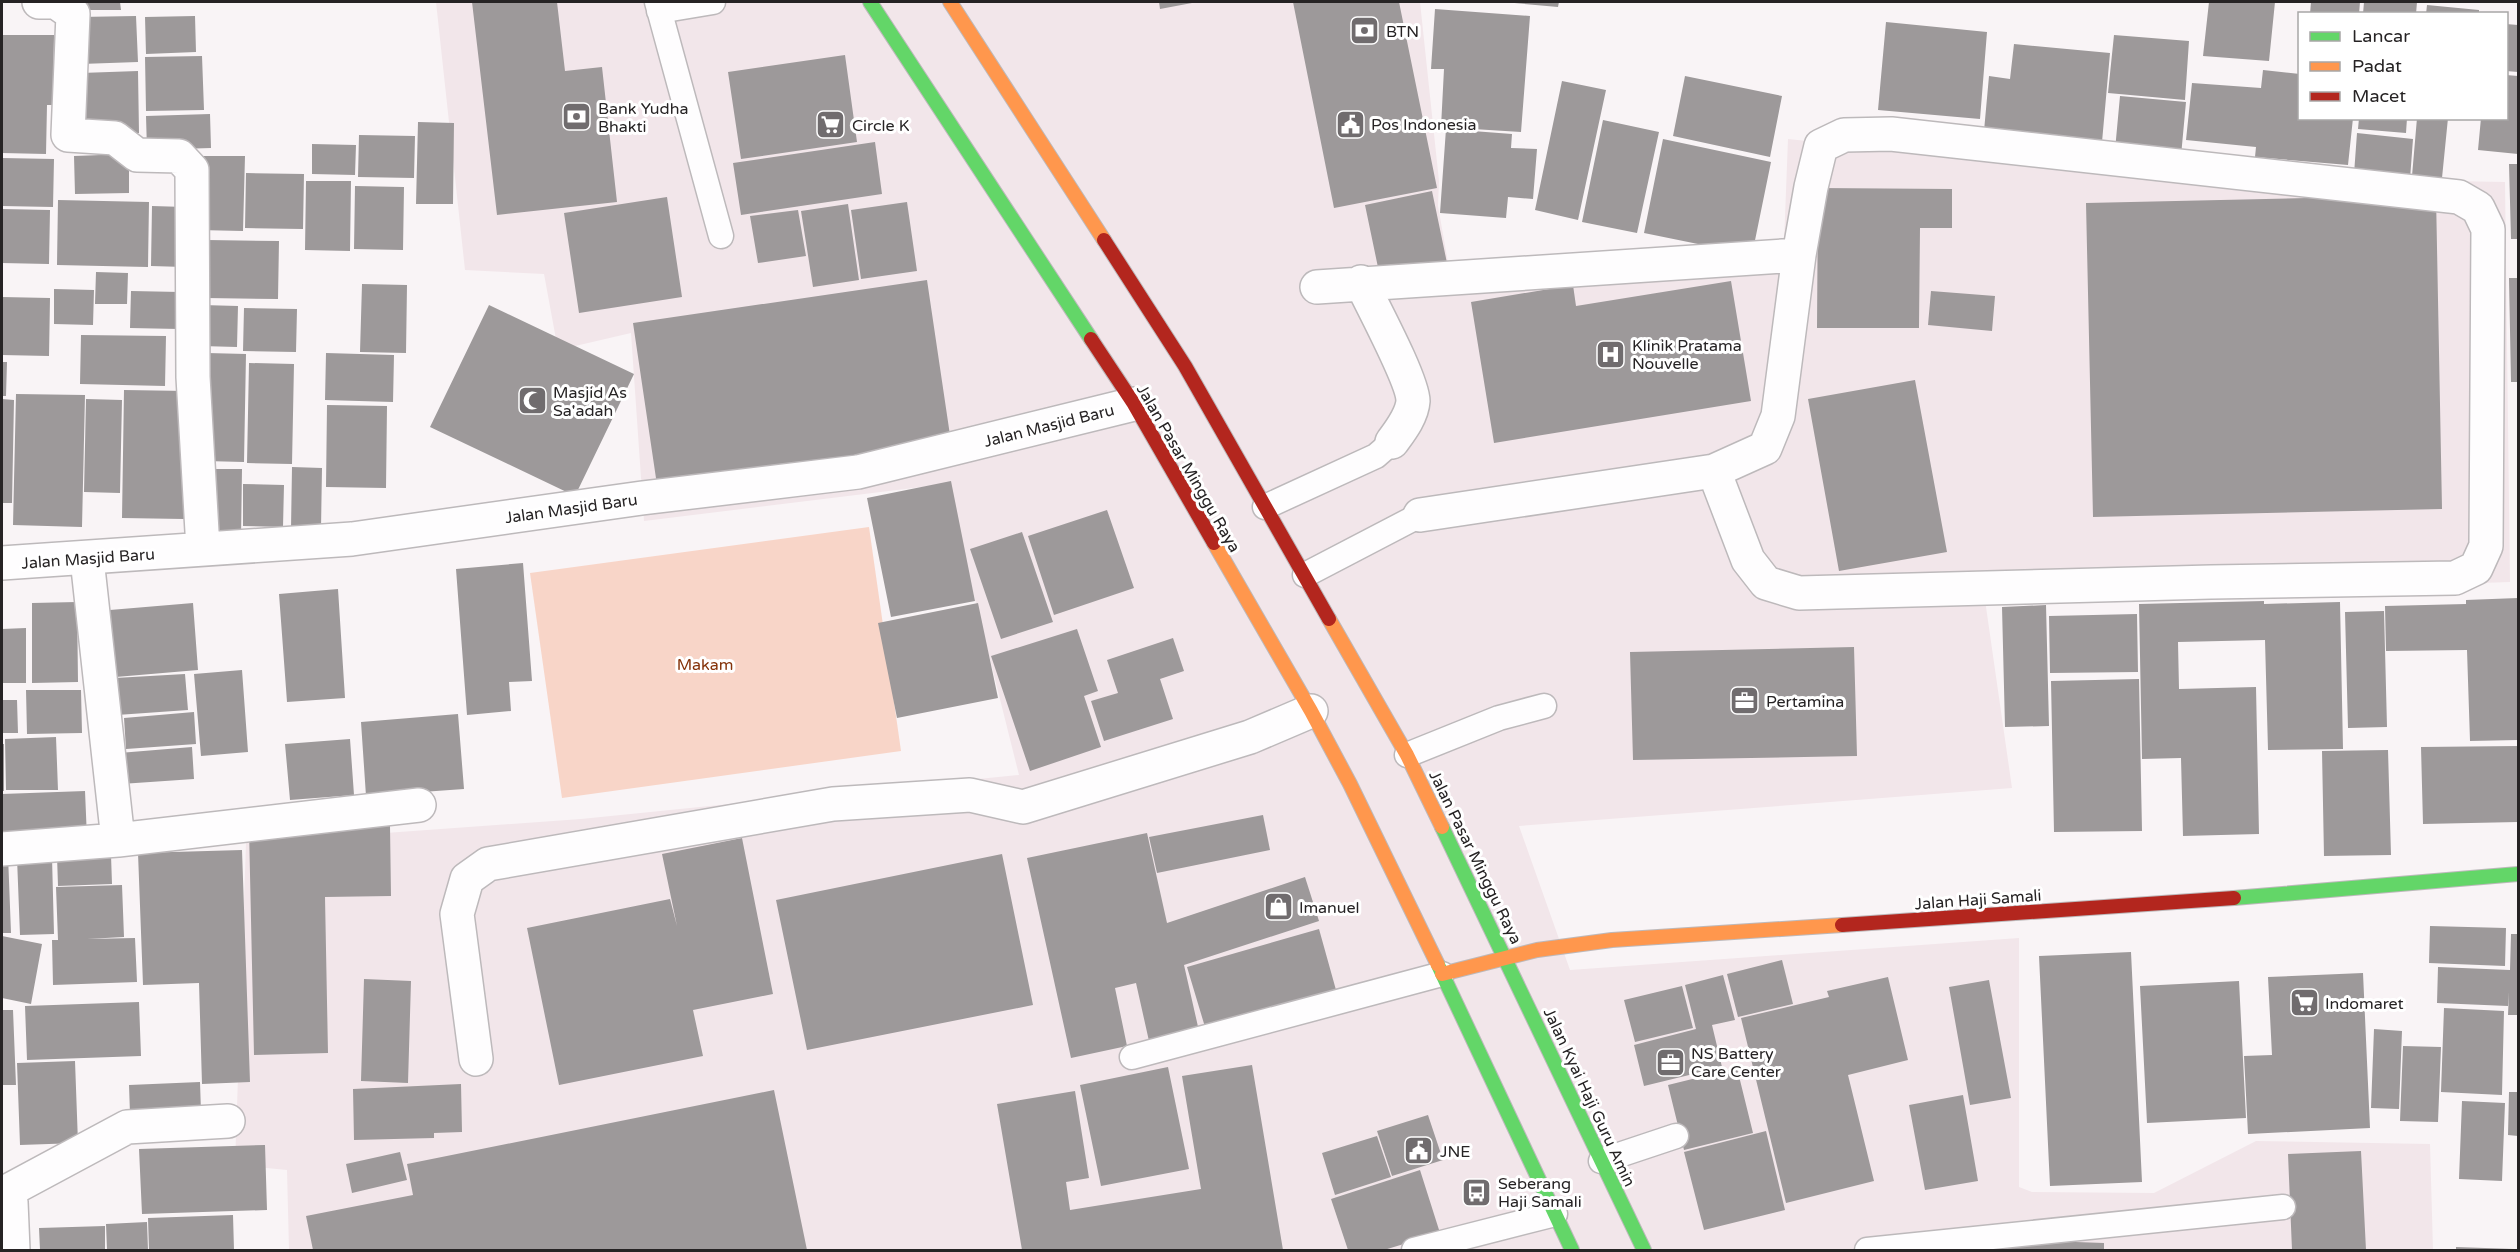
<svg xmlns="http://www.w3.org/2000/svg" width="2520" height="1252" font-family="'Varela Round',sans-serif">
<rect width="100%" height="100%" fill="#f9f4f6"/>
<!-- built -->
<path fill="#f2e6ea" d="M 436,2 L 1420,2 L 1439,181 L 1438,206 L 1452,285 L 1783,269 L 1788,139 L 2133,175 L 2505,182 L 2510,582 L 1985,600 L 2012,788 L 1519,826 L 1570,970 L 2019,938 L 2019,1187 L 2032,1192 L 2154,1193 L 2256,1141 L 2430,1144 L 2433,1250 L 289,1250 L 287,1170 L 235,1165 L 246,843 L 581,819 L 1019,775 L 946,484 L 644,521 L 631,333 L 558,350 L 544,274 L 465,270 Z"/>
<!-- green -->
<path fill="#f8d5c8" d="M 869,527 L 901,751 L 562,798 L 530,573 Z"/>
<!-- building -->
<path fill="#9d999a" d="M 81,2 L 120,2 L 121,10 L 81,10 Z
M 472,2 L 557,2 L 565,71 L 602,67 L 617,202 L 497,215 Z
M 1159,2 L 1192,2 L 1192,3 L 1160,9 Z
M 1293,2 L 1399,2 L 1437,188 L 1334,208 Z
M 1503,2 L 1559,2 L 1558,7 Z
M 2209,2 L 2275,2 L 2269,61 L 2203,56 Z
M 2311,2 L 2360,2 L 2359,14 L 2310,14 Z
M 2364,2 L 2417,2 L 2416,14 L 2363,14 Z
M 2427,5 L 2479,10 L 2479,14 L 2426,14 Z
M 1435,9 L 1530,16 L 1521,132 L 1441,127 L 1444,69 L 1431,69 Z
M 136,16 L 138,62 L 81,64 L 79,17 Z
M 195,16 L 196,52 L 146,54 L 145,17 Z
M 1886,22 L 1987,32 L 1980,119 L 1878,110 Z
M 2506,24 L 2518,25 L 2518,72 L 2506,71 Z
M 2,35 L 54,35 L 53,105 L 47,105 L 46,154 L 2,153 Z
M 2114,35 L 2189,41 L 2185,100 L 2108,93 Z
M 2014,44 L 2110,53 L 2102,142 L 1984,131 L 1989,76 L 2010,79 Z
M 845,55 L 857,142 L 741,159 L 728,72 Z
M 202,56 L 204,110 L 146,111 L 145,57 Z
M 2263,70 L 2300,74 L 2300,118 L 2353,118 L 2348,165 L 2255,157 L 2256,147 L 2186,140 L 2192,83 L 2261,88 Z
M 138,71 L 139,133 L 82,135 L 81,73 Z
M 2506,75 L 2518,76 L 2518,154 L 2478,150 L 2481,118 L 2506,118 Z
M 1685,76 L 1782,96 L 1770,157 L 1673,136 Z
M 1562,81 L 1606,90 L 1578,220 L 1535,210 Z
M 2120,96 L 2186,102 L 2181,156 L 2115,150 Z
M 210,114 L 211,148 L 147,150 L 146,116 Z
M 2359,118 L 2407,118 L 2406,133 L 2358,129 Z
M 2417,118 L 2448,118 L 2442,178 L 2412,176 Z
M 1603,120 L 1659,132 L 1637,233 L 1582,222 Z
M 418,122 L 454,123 L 453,204 L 416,204 Z
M 1446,129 L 1512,134 L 1511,148 L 1537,149 L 1533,199 L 1508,197 L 1506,218 L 1440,213 Z
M 2357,133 L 2413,139 L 2410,179 L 2354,174 Z
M 359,135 L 415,136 L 414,178 L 358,177 Z
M 1663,139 L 1771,162 L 1752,255 L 1644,233 Z
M 875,142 L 882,194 L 741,215 L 733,163 Z
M 312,144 L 356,145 L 355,175 L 312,174 Z
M 129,154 L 129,193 L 75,194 L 74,156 Z
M 199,156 L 245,156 L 243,231 L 198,230 Z
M 2,158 L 54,159 L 53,207 L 2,206 Z
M 2509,164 L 2518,164 L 2518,239 L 2511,239 Z
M 246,173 L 304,174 L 303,229 L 245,228 Z
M 306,181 L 351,181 L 350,251 L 305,250 Z
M 355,186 L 404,187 L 403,250 L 354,249 Z
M 1818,188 L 1952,189 L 1952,228 L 1920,228 L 1919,328 L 1817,328 Z
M 1432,191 L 1447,263 L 1380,277 L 1365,205 Z
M 2436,195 L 2442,509 L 2093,517 L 2086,203 Z
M 667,197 L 682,297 L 579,313 L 564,213 Z
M 58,200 L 149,202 L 148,267 L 57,265 Z
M 907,202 L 917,271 L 861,279 L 851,210 Z
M 848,204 L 859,280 L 813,287 L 801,211 Z
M 152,206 L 185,207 L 184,267 L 151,266 Z
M 2,209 L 50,210 L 49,264 L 2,263 Z
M 798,210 L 806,256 L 758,263 L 750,216 Z
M 207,240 L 279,241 L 278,299 L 206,298 Z
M 96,272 L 128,273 L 127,304 L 95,304 Z
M 2509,278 L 2518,278 L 2518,382 L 2511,382 Z
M 927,280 L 951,442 L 657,485 L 633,323 Z
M 1731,281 L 1751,401 L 1494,443 L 1471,302 L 1573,285 L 1576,306 Z
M 362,284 L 407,285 L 406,353 L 360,352 Z
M 54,289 L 94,290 L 93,325 L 54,324 Z
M 131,291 L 180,292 L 179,329 L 130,328 Z
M 1931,291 L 1995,296 L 1992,331 L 1928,325 Z
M 2,297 L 50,298 L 49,356 L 2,355 Z
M 202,305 L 238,306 L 237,347 L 201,346 Z
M 489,305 L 634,374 L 575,496 L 430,427 Z
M 244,308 L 297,309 L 296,352 L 243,351 Z
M 81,335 L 166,336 L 165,386 L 80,384 Z
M 207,353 L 246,354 L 244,462 L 205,461 Z
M 326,353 L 394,355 L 393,402 L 325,400 Z
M 2,362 L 7,362 L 6,396 L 2,396 Z
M 249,363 L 294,364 L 292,464 L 247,463 Z
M 1915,380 L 1947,552 L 1839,571 L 1808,399 Z
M 124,390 L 187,391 L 184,519 L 122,518 Z
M 16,394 L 85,395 L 82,527 L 13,525 Z
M 2,399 L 14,400 L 12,503 L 2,503 Z
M 86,399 L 122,400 L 120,493 L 84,492 Z
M 327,405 L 387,406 L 386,488 L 326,487 Z
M 292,467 L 322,468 L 321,529 L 291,529 Z
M 206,469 L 242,469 L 241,539 L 205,538 Z
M 951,481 L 975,601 L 891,617 L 867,498 Z
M 243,484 L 284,485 L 283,527 L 243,526 Z
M 1107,510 L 1134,588 L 1054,615 L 1028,536 Z
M 1022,532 L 1053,622 L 1001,639 L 970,549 Z
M 523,563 L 532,681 L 509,682 L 511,711 L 467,715 L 456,569 Z
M 338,589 L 345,698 L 287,702 L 279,594 Z
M 2518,598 L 2518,740 L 2470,741 L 2467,650 L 2386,651 L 2385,606 L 2466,604 L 2466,600 Z
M 2264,601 L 2264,604 L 2340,602 L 2343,749 L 2268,750 L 2265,640 L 2178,642 L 2179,689 L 2256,687 L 2259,834 L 2183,836 L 2181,758 L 2142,759 L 2139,604 Z
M 77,602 L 78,682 L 32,683 L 32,603 Z
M 193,603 L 198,670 L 104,678 L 98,611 Z
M 978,603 L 998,698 L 897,718 L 878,623 Z
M 2046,605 L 2049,726 L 2005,727 L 2002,607 Z
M 2384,611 L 2387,727 L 2348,728 L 2345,612 Z
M 2137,614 L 2138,672 L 2050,673 L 2049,616 Z
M 26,628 L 26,683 L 2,683 L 2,629 Z
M 1077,629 L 1098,691 L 1084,696 L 1101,747 L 1030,771 L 991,656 Z
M 1173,638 L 1184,671 L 1160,679 L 1173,719 L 1104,741 L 1091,701 L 1118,693 L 1107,660 Z
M 1854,647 L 1857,756 L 1633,760 L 1630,652 Z
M 242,670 L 248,752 L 201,756 L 194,674 Z
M 185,674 L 188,710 L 117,715 L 115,678 Z
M 2139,679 L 2142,831 L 2054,832 L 2051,681 Z
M 26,690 L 81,690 L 82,733 L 27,734 Z
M 2,700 L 17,700 L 18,733 L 2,733 Z
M 194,712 L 196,744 L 126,749 L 124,718 Z
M 458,714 L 464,789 L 366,796 L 361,722 Z
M 56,737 L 58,790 L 6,790 L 5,739 Z
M 350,739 L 354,795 L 290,800 L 285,744 Z
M 2,744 L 4,744 L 4,791 L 2,791 Z
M 2518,746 L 2518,822 L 2423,824 L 2421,747 Z
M 192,747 L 194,779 L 121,784 L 119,753 Z
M 2388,750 L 2391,855 L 2324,856 L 2322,751 Z
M 85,791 L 87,838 L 2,841 L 2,794 Z
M 1263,815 L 1270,850 L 1157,873 L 1149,837 Z
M 390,826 L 391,896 L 325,897 L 328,1053 L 254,1055 L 249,829 Z
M 1147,833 L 1167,923 L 1305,877 L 1319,921 L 1184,965 L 1199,1031 L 1149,1041 L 1136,983 L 1115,988 L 1127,1046 L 1071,1058 L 1027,858 Z
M 742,838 L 773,994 L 693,1010 L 703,1056 L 559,1085 L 527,928 L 670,899 L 677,926 L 662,854 Z
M 242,850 L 250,1082 L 202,1084 L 199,983 L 143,985 L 138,853 Z
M 1002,854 L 1033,1005 L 807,1050 L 776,900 Z
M 2,855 L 8,855 L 11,933 L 2,933 Z
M 111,855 L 112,884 L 58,886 L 57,856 Z
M 52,857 L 54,934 L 20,935 L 17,858 Z
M 122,885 L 124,937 L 87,939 L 135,938 L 137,982 L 53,985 L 52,940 L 58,940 L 56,887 Z
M 2430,926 L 2506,928 L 2505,966 L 2429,963 Z
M 1319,929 L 1336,990 L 1205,1027 L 1187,967 Z
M 2511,934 L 2518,934 L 2518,1015 L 2508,1015 L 2509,992 L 2508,1006 L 2437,1003 L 2438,967 L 2510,970 Z
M 2,936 L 42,944 L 31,1004 L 2,998 Z
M 2131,952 L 2142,1182 L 2050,1186 L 2039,956 Z
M 1782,960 L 1793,1004 L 1738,1017 L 1727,974 Z
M 2363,973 L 2370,1128 L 2248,1134 L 2244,1056 L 2272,1055 L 2268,977 Z
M 1723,975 L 1735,1020 L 1712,1025 L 1722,1067 L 1644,1086 L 1634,1045 L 1696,1029 L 1685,985 Z
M 1888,977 L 1908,1060 L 1848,1075 L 1874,1181 L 1786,1203 L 1741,1018 L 1829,997 L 1827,991 Z
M 364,979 L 411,981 L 408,1083 L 361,1081 Z
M 1989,980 L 2011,1098 L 1970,1105 L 1949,987 Z
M 2239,981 L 2246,1118 L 2147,1123 L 2140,986 Z
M 1682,986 L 1693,1028 L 1635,1042 L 1624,1000 Z
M 139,1002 L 141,1056 L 27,1060 L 25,1006 Z
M 2444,1008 L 2504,1011 L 2502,1095 L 2441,1092 Z
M 2,1010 L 13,1010 L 16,1085 L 2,1085 Z
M 2374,1029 L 2402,1031 L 2399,1109 L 2371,1108 Z
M 2403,1046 L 2441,1047 L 2438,1122 L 2400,1121 Z
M 75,1061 L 78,1143 L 20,1145 L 17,1063 Z
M 1252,1065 L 1283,1250 L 1022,1250 L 997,1104 L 1075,1091 L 1089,1178 L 1066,1182 L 1070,1210 L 1201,1189 L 1182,1076 Z
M 1168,1067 L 1189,1169 L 1101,1186 L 1080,1085 Z
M 1737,1068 L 1753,1133 L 1684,1150 L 1668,1085 Z
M 200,1082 L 201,1112 L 130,1114 L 129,1085 Z
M 461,1084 L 462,1132 L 434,1133 L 434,1138 L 354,1140 L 353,1089 Z
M 774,1090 L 807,1250 L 313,1250 L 306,1216 L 413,1195 L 407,1164 Z
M 2509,1092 L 2518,1092 L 2518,1136 L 2508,1135 Z
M 1963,1095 L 1978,1181 L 1925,1190 L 1909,1105 Z
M 2462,1101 L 2505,1103 L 2502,1181 L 2459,1179 Z
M 1428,1115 L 1443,1160 L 1392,1176 L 1377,1131 Z
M 1766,1131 L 1785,1210 L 1704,1230 L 1684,1152 Z
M 1377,1136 L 1391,1177 L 1335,1195 L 1322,1153 Z
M 265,1145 L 267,1210 L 142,1214 L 139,1149 Z
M 2361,1151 L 2366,1250 L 2292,1250 L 2288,1154 Z
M 400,1152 L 407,1180 L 352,1193 L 346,1164 Z
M 1420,1170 L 1440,1233 L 1384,1250 L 1348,1250 L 1331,1199 Z
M 233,1215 L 234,1250 L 149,1250 L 148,1218 Z
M 147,1222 L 148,1250 L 107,1250 L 106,1224 Z
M 105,1226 L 105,1250 L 40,1250 L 39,1228 Z
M 1994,1239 L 2104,1243 L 2104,1250 L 1994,1250 Z
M 2456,1247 L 2514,1249 L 2514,1250 L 2456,1250 Z"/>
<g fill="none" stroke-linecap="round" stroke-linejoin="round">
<defs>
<path id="lane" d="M 657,2 L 721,236
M 659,11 L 713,2
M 1265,507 L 1376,456 L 1392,442
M 1305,575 L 1420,515
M 1407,755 L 1499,718 L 1544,706
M 1132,1057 L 1442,974
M 1601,1161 L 1676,1136
M 1414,1250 L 1555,1214
M 1867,1250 L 2283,1207"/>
<path id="street" d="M 39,2 L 56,2 L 73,14 L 68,135 L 115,138 L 137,155 L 179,156 L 192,170 L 193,377 L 203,549
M 1361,282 C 1372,305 1413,381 1413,401 C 1412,416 1400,431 1392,442
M 1317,287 L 1799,255
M 1420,515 L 1714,471 L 1748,560 L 1766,583 L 1799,593 L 2211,582 L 2455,578 L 2476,568 L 2486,546 L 2488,229 L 2478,208 L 2459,197 L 1891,134 L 1844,135 L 1821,146 L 1811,187 L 1799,255 L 1778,416 L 1765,448 L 1714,471
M 2,563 L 352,539 L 642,498 L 858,472 L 1134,404
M 118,840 L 419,805
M 2,849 L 118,840 L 87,559
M 476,1059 L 457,914 L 467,879 L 488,864 L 833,804 L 970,795 L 1023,807 L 1250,737 L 1311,711
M 2,1192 L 11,1202 L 13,1250
M 4,1193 L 127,1127 L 228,1121"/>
<path id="fast" d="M 870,2 L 1091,339
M 1442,827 L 1644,1250
M 2234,898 L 2518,874
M 1438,965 L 1572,1250"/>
<path id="slow" d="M 950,2 L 1104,240
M 1214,543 L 1311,711 L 1350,784 L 1438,965
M 1329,619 L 1407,755 L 1442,827
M 1442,974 L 1537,950 L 1612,940 L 1842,925"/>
<path id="jam" d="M 1104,240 L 1185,366 L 1329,619
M 1091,339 L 1134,404 L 1214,543
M 1842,925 L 2234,898"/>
</defs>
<!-- lane casing -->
<use href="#lane" stroke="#bdb9bb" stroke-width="27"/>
<!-- street casing -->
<use href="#street" stroke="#bdb9bb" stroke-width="36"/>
<!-- fast casing -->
<use href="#fast" stroke="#bdb9bb" stroke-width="16"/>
<!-- slow casing -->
<use href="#slow" stroke="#bdb9bb" stroke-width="16"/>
<!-- jam casing -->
<use href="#jam" stroke="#bdb9bb" stroke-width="16"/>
<!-- lane -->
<use href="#lane" stroke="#fefdfe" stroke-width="24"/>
<!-- street -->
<use href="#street" stroke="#fefdfe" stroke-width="33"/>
<!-- fast -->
<use href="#fast" stroke="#63d668" stroke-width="14"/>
<!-- slow -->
<use href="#slow" stroke="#ff974d" stroke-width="14"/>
<!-- jam -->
<use href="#jam" stroke="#b3261e" stroke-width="14"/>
</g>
<!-- icons -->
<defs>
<symbol id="bank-square" viewBox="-11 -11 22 22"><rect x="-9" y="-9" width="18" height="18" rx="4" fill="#706c6e" stroke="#fff"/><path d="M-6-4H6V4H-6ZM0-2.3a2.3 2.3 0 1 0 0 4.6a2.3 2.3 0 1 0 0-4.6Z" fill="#fff"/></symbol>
<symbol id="civic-square" viewBox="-11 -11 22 22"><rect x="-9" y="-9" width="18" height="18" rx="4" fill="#706c6e" stroke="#fff"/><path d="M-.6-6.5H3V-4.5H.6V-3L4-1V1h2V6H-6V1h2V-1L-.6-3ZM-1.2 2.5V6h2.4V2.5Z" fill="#fff"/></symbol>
<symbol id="supermarket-square" viewBox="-11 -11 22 22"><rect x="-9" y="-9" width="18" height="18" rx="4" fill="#706c6e" stroke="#fff"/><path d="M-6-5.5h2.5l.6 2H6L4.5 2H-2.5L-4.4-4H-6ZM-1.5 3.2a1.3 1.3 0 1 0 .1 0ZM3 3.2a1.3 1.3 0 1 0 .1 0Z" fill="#fff"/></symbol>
<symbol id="hospital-square" viewBox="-11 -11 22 22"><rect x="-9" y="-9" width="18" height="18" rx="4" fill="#706c6e" stroke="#fff"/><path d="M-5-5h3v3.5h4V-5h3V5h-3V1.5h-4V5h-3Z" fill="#fff"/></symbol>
<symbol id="mosque-square" viewBox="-11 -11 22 22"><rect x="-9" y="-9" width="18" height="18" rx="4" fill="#706c6e" stroke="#fff"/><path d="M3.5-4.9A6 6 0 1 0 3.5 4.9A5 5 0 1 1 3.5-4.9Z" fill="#fff"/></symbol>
<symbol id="office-square" viewBox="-11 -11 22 22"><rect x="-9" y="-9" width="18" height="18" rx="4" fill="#706c6e" stroke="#fff"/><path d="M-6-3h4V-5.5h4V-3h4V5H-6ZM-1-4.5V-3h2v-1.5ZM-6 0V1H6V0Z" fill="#fff"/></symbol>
<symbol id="shop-square" viewBox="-11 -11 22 22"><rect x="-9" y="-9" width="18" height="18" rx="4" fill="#706c6e" stroke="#fff"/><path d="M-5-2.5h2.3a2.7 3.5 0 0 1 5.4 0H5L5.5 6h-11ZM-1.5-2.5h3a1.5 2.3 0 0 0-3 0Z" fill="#fff"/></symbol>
<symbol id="bus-square" viewBox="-11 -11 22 22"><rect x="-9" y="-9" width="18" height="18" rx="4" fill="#706c6e" stroke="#fff"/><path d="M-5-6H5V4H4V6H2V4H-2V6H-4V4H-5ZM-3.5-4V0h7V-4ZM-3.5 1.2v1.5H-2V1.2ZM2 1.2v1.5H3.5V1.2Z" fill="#fff"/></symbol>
</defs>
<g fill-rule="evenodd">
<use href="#bank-square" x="1348" y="14" width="33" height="33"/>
<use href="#bank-square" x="560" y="100" width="33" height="33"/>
<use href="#civic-square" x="1334" y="108" width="33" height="33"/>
<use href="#supermarket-square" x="814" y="108" width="33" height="33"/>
<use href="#hospital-square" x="1594" y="338" width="33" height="33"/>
<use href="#mosque-square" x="516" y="384" width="33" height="33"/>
<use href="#office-square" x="1728" y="684" width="33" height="33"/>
<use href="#shop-square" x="1262" y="890" width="33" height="33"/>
<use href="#supermarket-square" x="2288" y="986" width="33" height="33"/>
<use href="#office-square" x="1654" y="1046" width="33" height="33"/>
<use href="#civic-square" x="1402" y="1134" width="33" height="33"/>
<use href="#bus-square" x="1460" y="1176" width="33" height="33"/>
</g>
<g text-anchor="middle" stroke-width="6" stroke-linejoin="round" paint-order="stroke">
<!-- poi labels -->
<g font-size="16" fill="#262324" stroke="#fff" text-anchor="start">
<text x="1386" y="37">BTN</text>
<text x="598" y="114">Bank Yudha<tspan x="598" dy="18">Bhakti</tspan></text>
<text x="1371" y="130">Pos Indonesia</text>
<text x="852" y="131">Circle K</text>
<text x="1632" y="351">Klinik Pratama<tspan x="1632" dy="18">Nouvelle</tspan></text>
<text x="553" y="398">Masjid As<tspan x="553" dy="18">Sa'adah</tspan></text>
<text x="1766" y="707">Pertamina</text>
<text x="1299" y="913">Imanuel</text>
<text x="2325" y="1009">Indomaret</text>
<text x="1691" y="1059">NS Battery<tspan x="1691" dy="18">Care Center</tspan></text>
<text x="1440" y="1157">JNE</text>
<text x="1498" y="1189">Seberang<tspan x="1498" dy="18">Haji Samali</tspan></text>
</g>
<!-- street labels -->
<g font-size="16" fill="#262324" stroke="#fff">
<text transform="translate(1049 425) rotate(-14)" y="6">Jalan Masjid Baru</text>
<text transform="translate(1189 468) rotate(60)" y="6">Jalan Pasar Minggu Raya</text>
<text transform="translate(571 508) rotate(-8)" y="6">Jalan Masjid Baru</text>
<text transform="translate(88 558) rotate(-4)" y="6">Jalan Masjid Baru</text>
<text transform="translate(1476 857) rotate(64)" y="6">Jalan Pasar Minggu Raya</text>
<text transform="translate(1978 899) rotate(-4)" y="6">Jalan Haji Samali</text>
<text transform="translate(1590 1097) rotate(65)" y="6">Jalan Kyai Haji Guru Amin</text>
</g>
<!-- park labels -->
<g font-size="16" fill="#85330a" stroke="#fff">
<text x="705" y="670">Makam</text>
</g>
</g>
<!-- border -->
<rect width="2520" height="1252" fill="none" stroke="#262324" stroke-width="6"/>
<!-- legend -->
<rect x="2298" y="12" width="210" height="108" fill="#ffffff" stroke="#a8a7a7" stroke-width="1.5"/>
<rect x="2310" y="32" width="30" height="9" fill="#63d668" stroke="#a8a7a7" stroke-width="1.5"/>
<text x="2352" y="42" font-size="18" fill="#262324">Lancar</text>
<rect x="2310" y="62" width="30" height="9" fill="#ff974d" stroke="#a8a7a7" stroke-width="1.5"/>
<text x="2352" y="72" font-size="18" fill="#262324">Padat</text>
<rect x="2310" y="92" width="30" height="9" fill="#b3261e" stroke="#a8a7a7" stroke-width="1.5"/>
<text x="2352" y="102" font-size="18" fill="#262324">Macet</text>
</svg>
